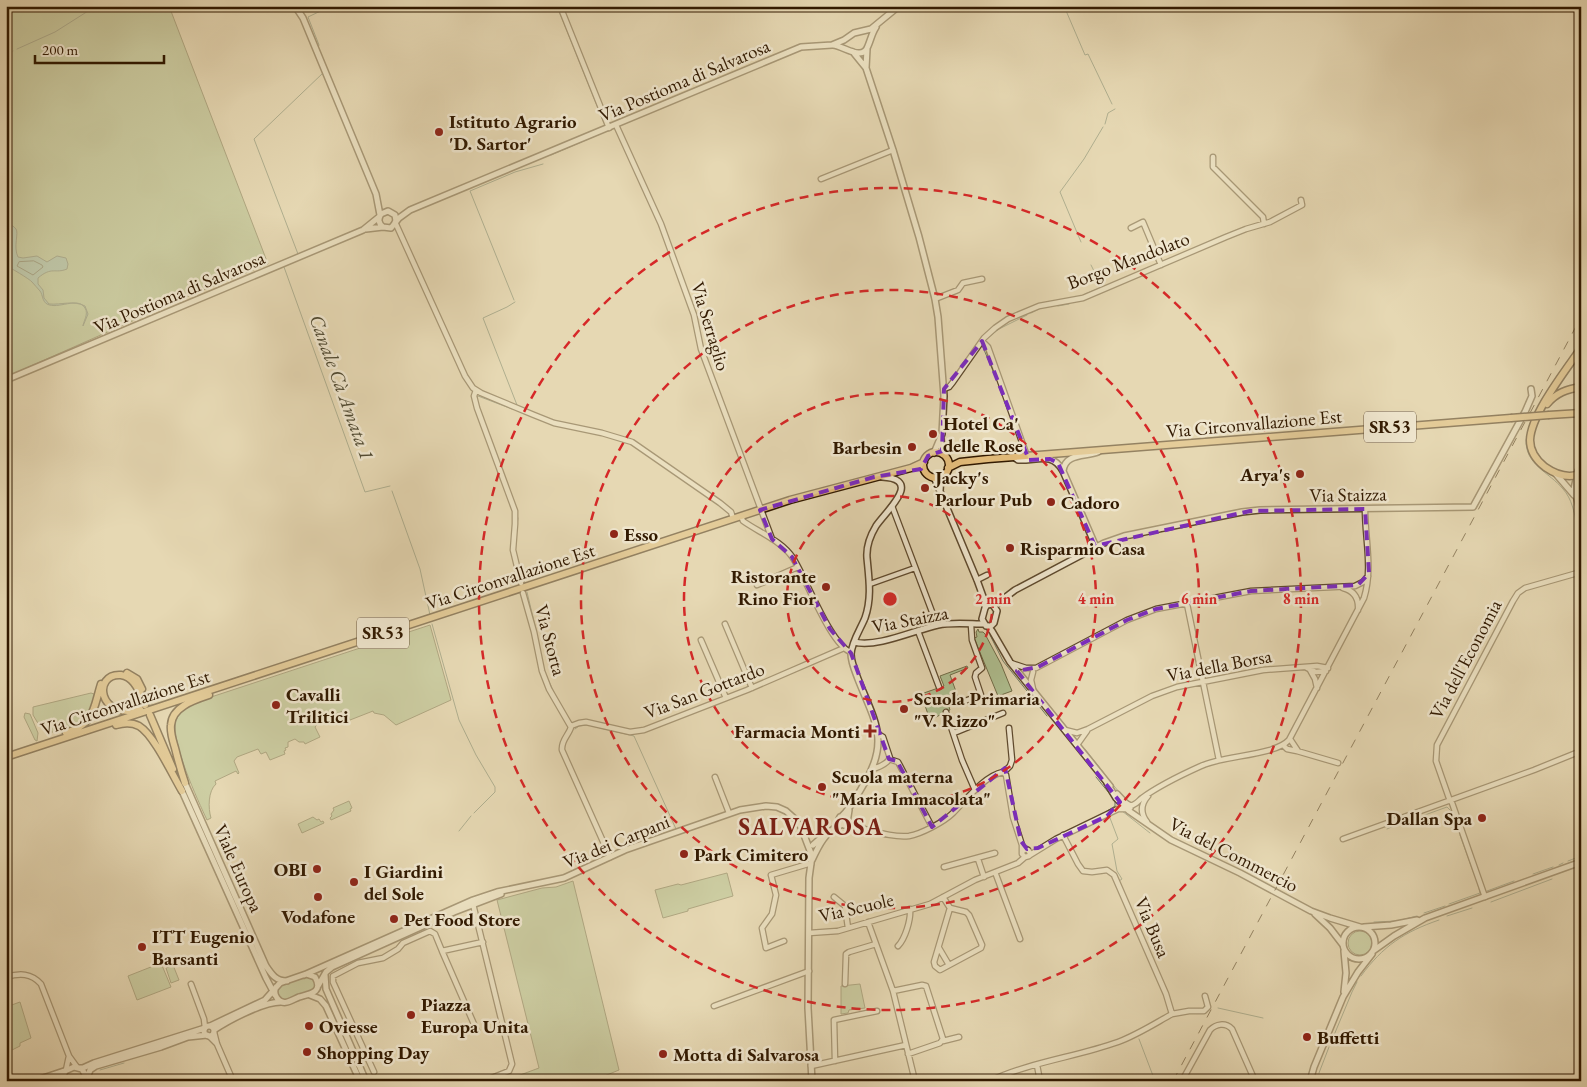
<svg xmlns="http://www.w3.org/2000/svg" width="1587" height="1087" font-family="'EB Garamond',serif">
<rect width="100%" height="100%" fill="#e6d8b3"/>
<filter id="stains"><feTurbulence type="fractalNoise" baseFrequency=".004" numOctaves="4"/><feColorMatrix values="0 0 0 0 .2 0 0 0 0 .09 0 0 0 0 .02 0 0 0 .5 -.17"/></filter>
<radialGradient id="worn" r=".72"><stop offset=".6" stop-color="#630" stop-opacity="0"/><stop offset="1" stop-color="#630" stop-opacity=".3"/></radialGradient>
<!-- green -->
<path fill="#afc091" stroke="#706c48" d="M 6,6 L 169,6 L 268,264 L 191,295 L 6,377 Z
M 430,625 L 451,700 L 396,725 L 384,715 L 374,713 L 373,711 L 350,720 L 346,712 L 343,711 C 336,714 327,716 321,720 C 319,722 317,725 315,727 L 320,737 L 305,744 L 304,742 L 299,742 L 295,739 L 288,742 L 288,747 L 285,748 L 286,750 L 284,751 L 285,754 L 270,760 L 266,752 L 261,754 L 258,749 L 237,757 L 234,761 L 239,773 L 238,774 L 236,771 L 215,781 L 216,784 C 208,791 208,808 211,818 L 207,820 C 198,801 170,740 176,721 C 179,710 189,706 199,701 Z
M 978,629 L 979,632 L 983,632 L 985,634 L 1001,664 L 1012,691 L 998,696 L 974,638 L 977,637 L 976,632 Z
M 967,666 L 968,668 L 950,675 L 958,697 L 947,701 L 950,710 L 930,720 L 921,694 L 944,686 L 940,676 Z
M 91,693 L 94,694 L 95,697 L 93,709 L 81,723 L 57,732 L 48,732 L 39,725 L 33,715 L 33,707 Z
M 25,713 L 30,714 L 38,733 L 37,741 L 35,740 L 24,717 Z
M 349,801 L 352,808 L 350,809 L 351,811 L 331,820 L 330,818 L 332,816 L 331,814 L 334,810 L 333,808 Z
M 313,817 L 317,820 L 319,819 L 321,822 L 323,821 L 324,823 L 302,833 L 298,824 Z
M 727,873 L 733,896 L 688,909 L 688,911 L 663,918 L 655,890 L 678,884 L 681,885 Z
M 573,881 L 619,1070 L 592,1081 L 504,1081 L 539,1068 L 497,900 L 542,888 L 556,887 Z
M1348 943a12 12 0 1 1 24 0a12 12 0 1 1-24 0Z
M 161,963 L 171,987 L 137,1000 L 128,976 Z
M 173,965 L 179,980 L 171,983 L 166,968 Z
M 307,977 C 315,978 317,985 312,991 C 306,993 287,1001 282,999 C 279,998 279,996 277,993 L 279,986 Z
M 860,984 L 865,1008 L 849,1010 L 848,1013 L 841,1014 L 841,986 Z
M 20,1002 L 31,1038 L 20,1043 L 20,1046 L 10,1051 L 6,1055 L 6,1007 Z"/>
<!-- water -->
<path fill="#97bba6" stroke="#6e7a64" d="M 6,222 C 9,224 14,226 16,229 C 19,233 13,247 18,257 L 23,258 L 37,256 L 47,262 L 57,256 L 66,258 L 68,264 L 67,269 C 55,274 52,266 38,278 L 38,284 L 43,290 L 44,298 L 49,304 C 62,305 73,300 85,306 L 88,314 L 83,326 C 83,322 89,314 85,308 C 78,296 58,310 47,304 C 42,301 43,295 40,291 C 37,288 35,285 32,282 C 31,280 8,266 6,266 Z"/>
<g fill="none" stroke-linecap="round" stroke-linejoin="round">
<!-- shore -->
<path stroke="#646a53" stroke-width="1" d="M 34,261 L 42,265 L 43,267 L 33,275 L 17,266 L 19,262 Z"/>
<!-- stream -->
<path stroke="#6e7a64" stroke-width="1" d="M 557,6 L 604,123
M 1064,6 L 1085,55 L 1088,54 L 1112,104
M 318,48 L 319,45 L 308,17 L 331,6
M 17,49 L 55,32 L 96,6
M 6,54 L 13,51
M 1105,124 L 1108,113 L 1115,109
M 551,155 L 607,131
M 1081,242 L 1060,192 L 1084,159 L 1103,127
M 298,254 L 254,139 L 323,73
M 282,261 L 294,256
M 284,267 L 365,492 L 390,486
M 1085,294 L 1102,287 L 1091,265
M 514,300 L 470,191 L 515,172 L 543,164
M 515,302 L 507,307 L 483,318 L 517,405
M 1058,306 L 1069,304
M 1045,307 L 1051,306
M 1031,313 L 1041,308
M 990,336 L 999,329 L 1027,315
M 982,345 L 1004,397
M 477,398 L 478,396 L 512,409
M 1526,440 C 1525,465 1549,472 1563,489 C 1572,499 1574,512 1577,525
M 1006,452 L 1006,453
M 392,491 L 420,569 L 430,615
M 516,533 L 518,518
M 515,547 L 516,555
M 521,573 L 525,583
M 527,592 L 536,630
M 432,624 L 459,720 L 476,755 L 495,787 L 495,792 L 474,813
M 990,635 L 1003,661 L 1047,716
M 546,675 L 558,701
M 592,726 L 634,736 L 676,829
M 575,729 L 579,726 L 588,725
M 1085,749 L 1104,773
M 1096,777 L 1113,798
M 1110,781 L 1119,792
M 1107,811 L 1115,806 L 1115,801
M 1122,811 L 1150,833
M 1110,818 L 1118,839 L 1112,844 L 1117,871 L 1122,879 L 1119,881
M 1411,820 L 1447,807 L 1451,811 L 1456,826
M 1387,829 L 1401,823
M 459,831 L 471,816
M 1460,835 L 1474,874
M 1568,861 L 1581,856
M 1559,865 L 1563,863
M 1533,874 L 1553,867
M 1477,880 L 1480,893
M 1487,891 L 1514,881
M 1491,902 L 1552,879
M 1449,904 L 1480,893
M 1424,913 L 1445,906
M 1447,916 L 1472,908
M 1374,922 L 1397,921 L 1417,916
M 1361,976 C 1383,946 1404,932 1439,920
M 1218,1008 L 1263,1018
M 1139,1039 L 1155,1081
M 1332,1040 L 1352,992 L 1357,982
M 100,1070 L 124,1063
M 1319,1073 L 1329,1047"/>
<!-- primary-tunnel -->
<path stroke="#c2b28f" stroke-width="6" stroke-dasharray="6 3" stroke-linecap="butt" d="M 149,703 L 153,714"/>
<defs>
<path id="minor" d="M 560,6 L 609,128
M 616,125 L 661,224 L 694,315 L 701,349 L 772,539
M 1213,157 L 1213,167 L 1263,217 L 1264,224
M 821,179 L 893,150
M 395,222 L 465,376 L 473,388 L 481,393 L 534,415 L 554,423 L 602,433 L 632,442 L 720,503 L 731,512 L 733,518
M 1131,228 L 1143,222 L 1161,265
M 935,299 L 958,290 L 963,283 L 982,279
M 982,341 L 988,347 L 1027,456
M 944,389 L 949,387 L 953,382 L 984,338 L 995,328 L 1008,319 L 1039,306 L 1083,298 L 1226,237 L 1246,229 L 1270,222 L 1302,205 L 1301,200
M 476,390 L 474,396 L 477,408 L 515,511 L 515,524 L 513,550 L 521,583
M 892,506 L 937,625
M 741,516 L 743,521 C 760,533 782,541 793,558 C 806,578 831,646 851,652
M 977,580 L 987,575
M 870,584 L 915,568
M 757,585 L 798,567
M 1343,588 C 1355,591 1359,599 1358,610
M 523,593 L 534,632 L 542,671 L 549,689 L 571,727 C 569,735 561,740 562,750 L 610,857
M 1187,604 L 1219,760
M 725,624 L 752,688
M 918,631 L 939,687
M 701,640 L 726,698
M 1011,663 L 1026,668 L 1036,668 L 1127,620 L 1156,609 L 1251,591 L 1355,586 L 1363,582 L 1368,576
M 1307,668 L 1316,672 L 1326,671
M 1310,670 L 1315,679 L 1317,688
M 1033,689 L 1031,680 L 1033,672
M 962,702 L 981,695 L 975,677 L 976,673 L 982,668 L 972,640 L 971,625
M 946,712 L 962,760 L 975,790
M 571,726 L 579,723 L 586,722 L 630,732 L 644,730 L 747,690 L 844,648
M 1065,730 L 1077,733 L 1088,729 L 1152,696 L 1177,687 L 1263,670 L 1317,666 L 1328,668
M 954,733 L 1003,713
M 1290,739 L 1298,751
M 1077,745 L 1087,731
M 1283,745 L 1287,749 L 1297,751 L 1338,763
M 889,759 L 898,762 L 932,827
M 874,767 L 876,768 C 881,766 888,763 890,758 L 883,737 L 878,734
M 1004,772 L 1010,766 L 1012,760 L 1009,728
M 715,777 L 729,813
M 1451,800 L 1485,897
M 1450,801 L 1436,761 L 1437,745 L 1513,601 L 1518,593 L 1525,588 L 1581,572
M 1126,803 C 1130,805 1130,806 1133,805 C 1138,803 1139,800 1142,798 C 1160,785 1181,775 1201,766 C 1224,755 1274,756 1289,740 L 1364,598 C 1373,569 1365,539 1365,509
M 1147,822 C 1140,813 1141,804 1148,796
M 844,825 C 865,827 887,838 909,836 C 921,834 944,822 953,813 C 966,800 984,776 1003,772 L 1006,775 L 1013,817 L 1022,845 L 1022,854 L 1025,857 L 1029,856 L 1030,853 L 1028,850 L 1026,849 L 1023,851
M 1063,835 L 1078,864 L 1083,871 L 1092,872 L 1107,870 L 1114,875 L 1166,994 L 1172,1014 L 1189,1011 L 1204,1011 L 1208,1007 L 1205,996
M 1343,839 L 1534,770 L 1581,751
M 1030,855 L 1056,839 L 1118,809 L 1127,809
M 978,859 L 984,877
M 944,867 L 995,853
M 995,872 L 1020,939
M 834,897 L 845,906 L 848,928
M 943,897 L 950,908 L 966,912 L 969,915 L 982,945 L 981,948 L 940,970 L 935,966 L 934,962 L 950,908
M 473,904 L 512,1064 L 509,1071 L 484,1081
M 868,922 L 893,991 L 915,1081
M 809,933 L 838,931 L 930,904 L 975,880 L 1018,863 L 1025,857
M 784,941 L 766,948 L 762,928 L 772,914 L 776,895 L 771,875 L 808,864 L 811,864
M 898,946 C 905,939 911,920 910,909
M 939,948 L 949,965
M 6,977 C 20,973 31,973 41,984 L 69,1056 L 77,1067
M 191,984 L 204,1019 L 205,1028
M 845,984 L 846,954 L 849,952 L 876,944
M 893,991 L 922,985 L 926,986 L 943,1039 L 940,1043 L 908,1054
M 714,1006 L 809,971
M 477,1031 L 442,951 L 483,942
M 214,1032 L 217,1044 L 233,1081
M 209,1036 L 217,1044
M 943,1041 L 959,1037
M 835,1061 L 834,1020 L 877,1011
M 1037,1065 L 1040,1081
M 811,1066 L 906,1045
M 66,1070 L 69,1056
M 374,1072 L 333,982 L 333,976 L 358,963 L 383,958 L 398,949 L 403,943 L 430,931 L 435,934 L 442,951
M 901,1081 L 914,1077
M 990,1081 C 1030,1062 1076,1057 1118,1042 C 1137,1035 1154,1024 1172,1014
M 1182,1081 L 1210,1030 C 1216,1024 1225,1022 1232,1029 L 1255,1081"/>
<path id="tertiary" d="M 295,6 L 303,18 L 376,194 L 380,215
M 833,45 C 844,46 863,62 868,46 C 871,39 872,33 876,27
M 853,52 L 866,68 L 893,150 L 919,237 L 935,299 L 938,317 L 944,396 L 942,434 L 934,453
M 866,68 L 867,49
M 396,221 L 395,215 L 388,211 L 381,214 C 378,219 378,223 383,227 L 391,228 L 399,218 L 410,210 L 765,62 L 801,47 L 832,45 L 844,40 L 854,33 L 871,29 L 899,6
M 366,229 L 383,227
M 6,380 L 363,230 L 379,217
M 941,439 L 942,454
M 1014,457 L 1018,460 C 1037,461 1052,451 1063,471 L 1096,547
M 1063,471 C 1065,453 1085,457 1098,452
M 1555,473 L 1574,495
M 1577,475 L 1574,489 L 1581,513
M 934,477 L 977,580 L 985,602 L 985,608
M 940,491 L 941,476
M 993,605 L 997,611 L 994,623 L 991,626 L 986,626 L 982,619 L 985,608 L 987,605 L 998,603 L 1015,590 L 1104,543 L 1124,536 L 1242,512 L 1260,510 L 1473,507 L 1525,412 L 1532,396 L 1531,389
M 988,626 L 992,631 L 1010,662 L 1110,786
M 854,642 C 877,648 915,630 938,625 C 951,622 971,624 985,624
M 185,783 L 266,966 C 272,975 276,981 287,981
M 1107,783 L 1116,798 L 1129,811 L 1171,840 L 1240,873 L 1311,911 L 1330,918 L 1360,927
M 182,791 L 266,978 L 275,995
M 1117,794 L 1130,808
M 841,817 C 852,807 858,794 865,782 C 890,740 874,720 858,679 C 855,671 851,662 851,654 C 852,641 860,630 865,618 C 872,598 869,579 867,558 C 866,546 870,536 876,526 C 886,511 924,479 882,477
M 847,818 L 844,816 L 840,817 L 839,819 L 839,823 L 844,825 L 847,823 L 849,810
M 813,845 L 821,838
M 812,860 C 818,847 826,830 841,825
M 1315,914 L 1330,928 L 1343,945
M1343 943a16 16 0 1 1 32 0a16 16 0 1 1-32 0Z
M 1364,927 L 1391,925 L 1417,920
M 1373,951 L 1394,936 L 1425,918 L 1581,862
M 304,975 L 473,900 L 497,892 L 564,878 L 625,850 L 740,810 L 766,806 L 777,807 L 786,811 L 795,819 L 801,827 L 812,856 L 809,878 L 808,1008 L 812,1081
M 325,975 L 326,989 L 366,1081
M 318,986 L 326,972 L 332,967 L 454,912 L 501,894
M 1344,992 L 1346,973 L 1344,951
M 310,995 L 320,999 L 326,1006 L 360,1081
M204 1031a5 5 0 1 1 10 0a5 5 0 1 1-10 0Z
M 210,1026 L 265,1000 L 280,983 L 306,974 L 315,977 C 324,993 309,994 299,997 C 292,1000 283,1007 277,998 C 274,994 274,991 276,987
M 214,1030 C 229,1020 263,1002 281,1002
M 78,1068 L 83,1068 L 94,1063 L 205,1028
M 87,1078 L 90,1070 L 96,1066 L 161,1047 L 188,1037 L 207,1035
M 34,1081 L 64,1071
M 47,1081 L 55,1079 L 60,1081
M 61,1081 L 65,1071 L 74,1067 L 82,1069 L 87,1078
M 1310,1081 L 1314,1067 L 1343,997 L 1358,972 L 1372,954"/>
<path id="secondary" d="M 1578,471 L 1581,470"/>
<path id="primary" d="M 1547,404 C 1556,393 1567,389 1581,387
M 1549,415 L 1581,413
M923 465a13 13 0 1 1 26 0a13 13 0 1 1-26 0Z
M 948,468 L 960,462 L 988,459 L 1511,418
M 1577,475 C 1565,478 1555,474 1545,467 C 1536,460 1530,451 1530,440 C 1531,414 1566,370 1581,348
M 127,673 L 137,679 L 142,689
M 140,709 C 98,721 92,673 121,675 C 127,676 131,679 134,683 C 139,689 142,698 145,705
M 150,715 L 173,769
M 116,725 C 123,723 131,722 139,726 C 154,735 172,774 182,791
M 66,733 C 95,723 93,710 101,684
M 6,757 L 790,500 L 911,468 L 924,462
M 185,783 C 181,771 178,760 175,748 C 173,741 170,733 171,725 C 172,707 194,700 209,695"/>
</defs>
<!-- minor casing -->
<use href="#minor" stroke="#5e492d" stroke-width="7"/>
<!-- tertiary casing -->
<use href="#tertiary" stroke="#5e492d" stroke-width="8"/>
<!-- secondary casing -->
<use href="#secondary" stroke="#311900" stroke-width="8"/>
<!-- primary casing -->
<use href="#primary" stroke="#311900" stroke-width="9"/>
<!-- minor -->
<use href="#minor" stroke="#efe6ce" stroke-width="4.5"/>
<!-- tertiary -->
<use href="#tertiary" stroke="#efe6ce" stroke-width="5"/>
<!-- secondary -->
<use href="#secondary" stroke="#efe6ce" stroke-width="5.5"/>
<!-- primary -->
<use href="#primary" stroke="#e3bc7a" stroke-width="6"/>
<!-- rail -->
<path stroke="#311900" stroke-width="1" stroke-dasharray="9 9" stroke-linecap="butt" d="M 1530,413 L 1581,317
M 1173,1081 L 1525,422"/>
<defs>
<path id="primary-bridge" d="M 1511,418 L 1549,415"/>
</defs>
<!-- primary-bridge casing -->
<use href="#primary-bridge" stroke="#311900" stroke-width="9" stroke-linecap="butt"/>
<!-- primary-bridge -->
<use href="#primary-bridge" stroke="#e3bc7a" stroke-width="6"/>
</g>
<!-- marked area -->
<path d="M0 0H1587V1087H0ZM 982,341 L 1029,460 L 1050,459 L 1058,463 L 1095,546 L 1250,511 L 1365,509 L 1369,573 L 1358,585 L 1251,591 L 1156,609 L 1127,620 L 1038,667 L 1017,671 L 1120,802 L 1107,816 L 1038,848 L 1027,849 L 1021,841 L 1005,768 L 932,827 L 897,761 L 889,759 L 851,653 L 830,629 L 792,557 L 772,539 L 760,510 L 874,477 L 921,469 L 928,456 L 942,451 L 944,389 Z" fill="#e6d8b3" fill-opacity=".55" fill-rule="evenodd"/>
<path fill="none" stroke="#7b2cbf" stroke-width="4" stroke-dasharray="10 6" stroke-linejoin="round" d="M 982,341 L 1029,460 L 1050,459 L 1058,463 L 1095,546 L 1250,511 L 1365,509 L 1369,573 L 1358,585 L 1251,591 L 1156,609 L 1127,620 L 1038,667 L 1017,671 L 1120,802 L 1107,816 L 1038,848 L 1027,849 L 1021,841 L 1005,768 L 932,827 L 897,761 L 889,759 L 851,653 L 830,629 L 792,557 L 772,539 L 760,510 L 874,477 L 921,469 L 928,456 L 942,451 L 944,389 Z"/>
<!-- distance rings -->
<g fill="none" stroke="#d62828" stroke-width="2.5" stroke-dasharray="9 6">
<circle cx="890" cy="599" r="103"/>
<circle cx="890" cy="599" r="206"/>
<circle cx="890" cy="599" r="309"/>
<circle cx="890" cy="599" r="411"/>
</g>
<!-- markers -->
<g fill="#8f2418" stroke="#efe6ce" stroke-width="2">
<circle cx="439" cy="132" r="5"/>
<circle cx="933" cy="434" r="5"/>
<circle cx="912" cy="447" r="5"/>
<circle cx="1300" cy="474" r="5"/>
<circle cx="925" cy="488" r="5"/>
<circle cx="1051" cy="502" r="5"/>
<circle cx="614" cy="534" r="5"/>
<circle cx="1010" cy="548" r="5"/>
<circle cx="826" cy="587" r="5"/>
<circle cx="276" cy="705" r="5"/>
<circle cx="904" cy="709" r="5"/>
<path d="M867.5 723.5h5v5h5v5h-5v5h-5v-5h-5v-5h5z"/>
<circle cx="822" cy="787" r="5"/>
<circle cx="1482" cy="818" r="5"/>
<circle cx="684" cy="854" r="5"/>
<circle cx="317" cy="869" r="5"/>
<circle cx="354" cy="882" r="5"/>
<circle cx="318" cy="897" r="5"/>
<circle cx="394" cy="919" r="5"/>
<circle cx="142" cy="947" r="5"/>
<circle cx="411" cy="1015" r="5"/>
<circle cx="309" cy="1026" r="5"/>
<circle cx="1307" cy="1037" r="5"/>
<circle cx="307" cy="1052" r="5"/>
<circle cx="663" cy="1054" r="5"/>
</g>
<g text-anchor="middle" stroke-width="5" stroke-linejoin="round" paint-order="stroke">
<!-- shield labels -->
<g fill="#efe6ce" stroke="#6a563e" stroke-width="1">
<rect x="1364" y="411.5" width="52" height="31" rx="4"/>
<rect x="357" y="617.5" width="52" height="31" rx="4"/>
</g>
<g font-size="18" font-weight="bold" fill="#311900">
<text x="1390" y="433">SR53</text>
<text x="383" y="639">SR53</text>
</g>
<!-- street labels -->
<g font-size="19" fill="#311900" stroke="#efe6ce">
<text transform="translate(684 80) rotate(-23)" y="7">Via Postioma di Salvarosa</text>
<text transform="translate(1128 260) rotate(-21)" y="7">Borgo Mandolato</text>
<text transform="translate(179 292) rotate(-23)" y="7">Via Postioma di Salvarosa</text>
<text transform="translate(711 326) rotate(73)" y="7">Via Serraglio</text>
<text transform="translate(1254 423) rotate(-5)" y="7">Via Circonvallazione Est</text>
<text transform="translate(1348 494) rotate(-1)" y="7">Via Staizza</text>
<text transform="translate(510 576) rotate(-18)" y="7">Via Circonvallazione Est</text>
<text transform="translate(910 619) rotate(-11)" y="7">Via Staizza</text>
<text transform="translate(551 640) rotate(75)" y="7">Via Storta</text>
<text transform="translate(1465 659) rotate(-62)" y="7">Via dell'Economia</text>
<text transform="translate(1219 665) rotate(-11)" y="7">Via della Borsa</text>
<text transform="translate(704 690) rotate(-21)" y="7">Via San Gottardo</text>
<text transform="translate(125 702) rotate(-18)" y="7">Via Circonvallazione Est</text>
<text transform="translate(616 841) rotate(-22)" y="7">Via dei Carpani</text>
<text transform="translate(1234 854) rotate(27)" y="7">Via del Commercio</text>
<text transform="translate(239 868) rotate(66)" y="7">Viale Europa</text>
<text transform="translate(856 907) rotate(-13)" y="7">Via Scuole</text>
<text transform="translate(1153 927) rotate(67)" y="7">Via Busa</text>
</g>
<!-- poi labels -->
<g font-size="19" font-weight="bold" fill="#311900" stroke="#efe6ce" text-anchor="start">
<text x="449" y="128">Istituto Agrario<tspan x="449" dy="22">'D. Sartor'</tspan></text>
<text x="943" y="430">Hotel Ca'<tspan x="943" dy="22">delle Rose</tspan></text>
<text x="902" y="454" text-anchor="end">Barbesin</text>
<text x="1290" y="481" text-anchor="end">Arya's</text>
<text x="935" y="484">Jacky's<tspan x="935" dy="22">Parlour Pub</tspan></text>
<text x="1061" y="509">Cadoro</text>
<text x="624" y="541">Esso</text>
<text x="1020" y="555">Risparmio Casa</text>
<text x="816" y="583" text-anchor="end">Ristorante<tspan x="816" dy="22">Rino Fior</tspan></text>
<text x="286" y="701">Cavalli<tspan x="286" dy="22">Trilitici</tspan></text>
<text x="914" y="705">Scuola Primaria<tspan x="914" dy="22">"V. Rizzo"</tspan></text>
<text x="860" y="738" text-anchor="end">Farmacia Monti</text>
<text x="832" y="783">Scuola materna<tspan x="832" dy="22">"Maria Immacolata"</tspan></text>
<text x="1472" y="825" text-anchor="end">Dallan Spa</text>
<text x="694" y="861">Park Cimitero</text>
<text x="307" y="876" text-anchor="end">OBI</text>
<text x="364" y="878">I Giardini<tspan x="364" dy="22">del Sole</tspan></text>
<text x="318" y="923" text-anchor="middle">Vodafone</text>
<text x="404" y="926">Pet Food Store</text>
<text x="152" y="943">ITT Eugenio<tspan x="152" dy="22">Barsanti</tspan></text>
<text x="421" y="1011">Piazza<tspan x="421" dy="22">Europa Unita</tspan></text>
<text x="319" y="1033">Oviesse</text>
<text x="1317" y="1044">Buffetti</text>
<text x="317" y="1059">Shopping Day</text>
<text x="673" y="1061">Motta di Salvarosa</text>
</g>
<!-- water labels -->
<g font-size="20" font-style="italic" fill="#504a32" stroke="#efe6ce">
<text transform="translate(342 387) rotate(70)" y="7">Canale Cà Amata 1</text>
</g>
<!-- district labels -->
<g font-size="24" font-weight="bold" letter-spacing="1" fill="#7a1f14" stroke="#efe6ce">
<text x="811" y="835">SALVAROSA</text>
</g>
</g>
<circle cx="890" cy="599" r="8" fill="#d62828" stroke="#efe6ce" stroke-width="2.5"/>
<g font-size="15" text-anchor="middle" font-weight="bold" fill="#d62828" stroke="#efe6ce" stroke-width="5" stroke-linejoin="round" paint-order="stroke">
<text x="993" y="604">2 min</text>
<text x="1096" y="604">4 min</text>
<text x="1199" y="604">6 min</text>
<text x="1301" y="604">8 min</text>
</g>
<!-- margin -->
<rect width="1587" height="1087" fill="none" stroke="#e6d8b3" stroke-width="25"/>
<rect x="8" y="8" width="1572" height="1072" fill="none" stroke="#311900" stroke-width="2.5"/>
<rect x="12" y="12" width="1562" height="1062" fill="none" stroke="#311900"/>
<!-- scale -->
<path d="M35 55v8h129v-8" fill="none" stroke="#311900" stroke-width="2.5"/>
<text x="42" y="55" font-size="15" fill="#311900" stroke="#efe6ce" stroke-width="4" paint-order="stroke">200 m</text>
<rect width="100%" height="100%" filter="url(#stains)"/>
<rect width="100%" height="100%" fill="url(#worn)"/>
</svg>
